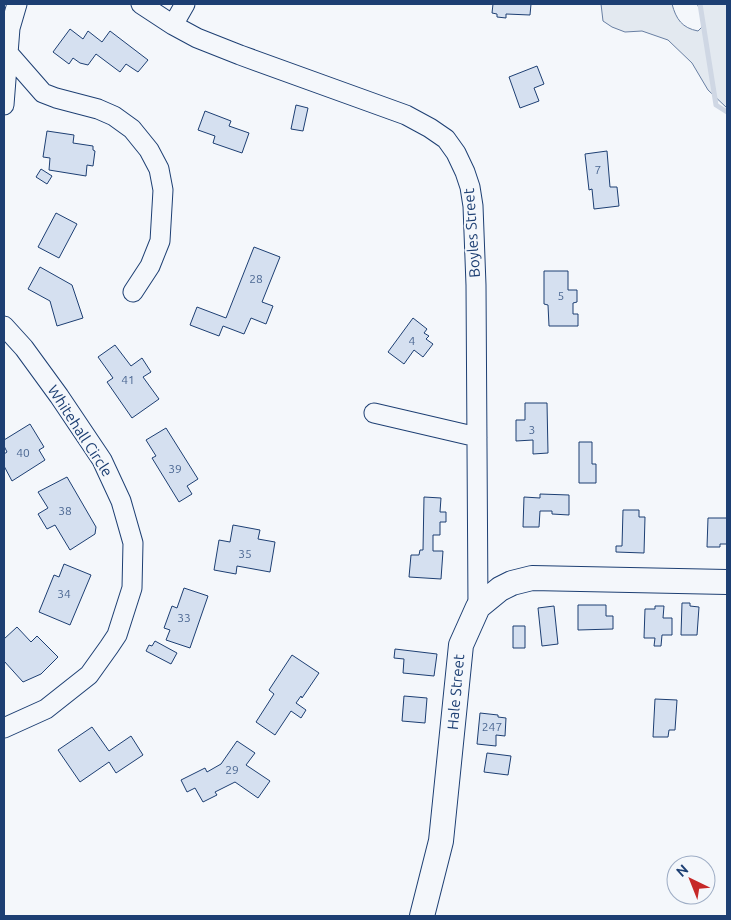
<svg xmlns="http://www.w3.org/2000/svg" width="731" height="920" font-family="Ubuntu,sans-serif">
<rect width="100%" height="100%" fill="#f4f7fb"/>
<!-- green -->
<path fill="#e3e9f0" stroke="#687fa3" d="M 601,4 L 672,4 C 676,19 682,28 698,31 L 704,25 L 703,15 L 697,4 L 727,4 L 727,108 L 708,90 L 692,63 L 668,40 L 642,31 L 625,32 L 612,27 L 603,21 Z"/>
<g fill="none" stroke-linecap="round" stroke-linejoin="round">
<!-- stream -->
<path stroke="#cfd7e4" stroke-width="5" d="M 700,4 L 716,105 L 727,112"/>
</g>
<!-- building -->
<path fill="#d5e0f0" stroke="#1d3f73" d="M 493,4 L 531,4 L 530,15 L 506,14 L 506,18 L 497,17 L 497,14 L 492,13 Z
M 70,29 L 83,39 L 88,31 L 102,42 L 110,31 L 148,60 L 138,72 L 126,64 L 120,72 L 96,54 L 88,65 L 80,63 L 73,58 L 69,64 L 53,52 Z
M 537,66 L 544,84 L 534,88 L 539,101 L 520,108 L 509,77 Z
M 296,105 L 308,108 L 303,131 L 291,129 Z
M 205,111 L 231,121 L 229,126 L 249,133 L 242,153 L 213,143 L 215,136 L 198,130 Z
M 47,131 L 74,135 L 73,143 L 93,146 L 93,150 L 95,151 L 93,166 L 87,165 L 86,176 L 49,170 L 50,158 L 43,157 Z
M 607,151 L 610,187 L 617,187 L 619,206 L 594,209 L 592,189 L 589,190 L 585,154 Z
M 41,169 L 52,176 L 47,184 L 36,177 Z
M 56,213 L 77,224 L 59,258 L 38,247 Z
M 254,247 L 280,257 L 262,302 L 273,306 L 266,324 L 251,318 L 244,334 L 223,326 L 219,336 L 190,325 L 197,307 L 226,318 Z
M 40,267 L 72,285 L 83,318 L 57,326 L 50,301 L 28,289 Z
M 544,271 L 568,271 L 568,290 L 577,290 L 577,302 L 573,303 L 573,314 L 578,314 L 578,326 L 549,326 L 548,305 L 544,304 Z
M 413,318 L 427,329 L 424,333 L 429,336 L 426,339 L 433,344 L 423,357 L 414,350 L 404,364 L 388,352 Z
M 115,345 L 131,366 L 142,358 L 151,372 L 143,377 L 159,399 L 132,418 L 107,382 L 113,378 L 98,357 Z
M 525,403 L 547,403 L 548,453 L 533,454 L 533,440 L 516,441 L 516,420 L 525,420 Z
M 30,424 L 44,447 L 39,450 L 45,460 L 12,481 L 4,466 L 4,454 L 7,452 L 4,446 L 4,440 Z
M 166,428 L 198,479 L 187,486 L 192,494 L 179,502 L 152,458 L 156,456 L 146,440 Z
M 579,442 L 592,442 L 592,464 L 596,464 L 596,483 L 579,483 Z
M 67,477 L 96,527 L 95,534 L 70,550 L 55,525 L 47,529 L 38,514 L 48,508 L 38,492 Z
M 540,494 L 569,495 L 569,515 L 552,514 L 552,511 L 540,511 L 539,527 L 523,527 L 524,497 L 540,498 Z
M 424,497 L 441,498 L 440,512 L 446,512 L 446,522 L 440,522 L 440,535 L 433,535 L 433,551 L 443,551 L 441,579 L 409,577 L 411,555 L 419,555 L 420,550 L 423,550 Z
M 623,510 L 639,510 L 639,517 L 645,517 L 644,553 L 616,552 L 616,546 L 622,546 Z
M 708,518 L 727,518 L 727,544 L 720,544 L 720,547 L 707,547 Z
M 233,525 L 260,530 L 258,539 L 275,542 L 270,572 L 237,566 L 236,574 L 214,570 L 219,540 L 230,542 Z
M 64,564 L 91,575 L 70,625 L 39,612 L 54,575 L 59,577 Z
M 184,588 L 208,596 L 190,648 L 166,640 L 170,630 L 164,628 L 172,606 L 177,608 Z
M 682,603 L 690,603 L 690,606 L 699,607 L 697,635 L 681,635 Z
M 578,605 L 606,605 L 606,616 L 613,616 L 613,629 L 578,630 Z
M 554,606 L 558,644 L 542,646 L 538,608 Z
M 655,606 L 664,606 L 663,618 L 672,618 L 672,635 L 662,635 L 661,646 L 654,646 L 655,638 L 644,638 L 645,609 L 655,609 Z
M 513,626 L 525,626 L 525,648 L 513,648 Z
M 17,627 L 31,642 L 37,636 L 58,657 L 41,674 L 23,682 L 4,661 L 4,639 Z
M 155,641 L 177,653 L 171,664 L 146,651 L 149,645 L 152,646 Z
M 395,649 L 437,654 L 434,676 L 403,673 L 404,659 L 394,658 Z
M 292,655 L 319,673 L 302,698 L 301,696 L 296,703 L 306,710 L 301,718 L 291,711 L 275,735 L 256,722 L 274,694 L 269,690 Z
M 404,696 L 427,698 L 425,723 L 402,721 Z
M 655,699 L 677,700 L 675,730 L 669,730 L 668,737 L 653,737 Z
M 480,713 L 498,715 L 498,717 L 506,718 L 505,736 L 496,735 L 496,746 L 477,744 Z
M 92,727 L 109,751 L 131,736 L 143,755 L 116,773 L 109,762 L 80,782 L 58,750 Z
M 237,741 L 255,753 L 246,765 L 270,781 L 258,798 L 235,782 L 215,792 L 217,795 L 203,802 L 195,788 L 187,792 L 181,780 L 205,768 L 207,772 L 221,764 Z
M 487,753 L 511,756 L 508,775 L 484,772 Z"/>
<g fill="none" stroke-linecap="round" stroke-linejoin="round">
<defs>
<path id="minor" d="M 141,4 L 173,25 L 197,38 L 240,55 L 406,115 L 430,128 L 446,139 L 456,153 L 465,172 L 470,187 L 473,206 L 476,285 L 478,607
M 173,25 L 185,4
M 8,53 L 43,93 L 56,98 L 98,109 L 114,116 L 132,129 L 149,150 L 159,169 L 163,190 L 160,241 L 150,266 L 133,292
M 4,105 L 10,28 L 17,4
M 4,326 L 24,348 L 59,396 L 102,460 L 121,501 L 133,543 L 132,588 L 117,635 L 109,647 L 89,675 L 46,709 L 4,728
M 374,413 L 477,437"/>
<path id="major" d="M 422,916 L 441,841 L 461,645 L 478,607 L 500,589 L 512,583 L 532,578 L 727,582"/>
</defs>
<!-- minor casing -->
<use href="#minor" stroke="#1d3f73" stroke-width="21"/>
<!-- major casing -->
<use href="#major" stroke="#1d3f73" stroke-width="26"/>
<!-- minor -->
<use href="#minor" stroke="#f4f7fb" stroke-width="19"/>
<!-- major -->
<use href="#major" stroke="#f4f7fb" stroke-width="24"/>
</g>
<g text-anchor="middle" stroke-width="4" stroke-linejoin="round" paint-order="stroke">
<!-- number labels -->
<g font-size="12" fill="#4b6792">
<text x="598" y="174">7</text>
<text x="256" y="283">28</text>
<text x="561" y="300">5</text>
<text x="412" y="345">4</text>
<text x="128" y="384">41</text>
<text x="532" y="434">3</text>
<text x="23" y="457">40</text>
<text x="175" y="473">39</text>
<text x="65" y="515">38</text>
<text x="245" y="558">35</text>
<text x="64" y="598">34</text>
<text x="184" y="622">33</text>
<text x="492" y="731">247</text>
<text x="232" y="774">29</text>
</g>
<!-- street labels -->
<g font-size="15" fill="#1d3f73" stroke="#f4f7fb">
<text transform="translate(472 233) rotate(-94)" y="5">Boyles Street</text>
<text transform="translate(80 431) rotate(57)" y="5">Whitehall Circle</text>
<text transform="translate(456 692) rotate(-85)" y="5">Hale Street</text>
</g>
</g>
<!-- border -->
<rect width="731" height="920" fill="none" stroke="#1d3f73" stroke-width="10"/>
<!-- north arrow -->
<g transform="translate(691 880) rotate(317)"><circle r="24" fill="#f4f7fb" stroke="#9eadc5"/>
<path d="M0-4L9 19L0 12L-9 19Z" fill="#c62828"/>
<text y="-8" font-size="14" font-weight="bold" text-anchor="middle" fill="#1d3f73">N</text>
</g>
</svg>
